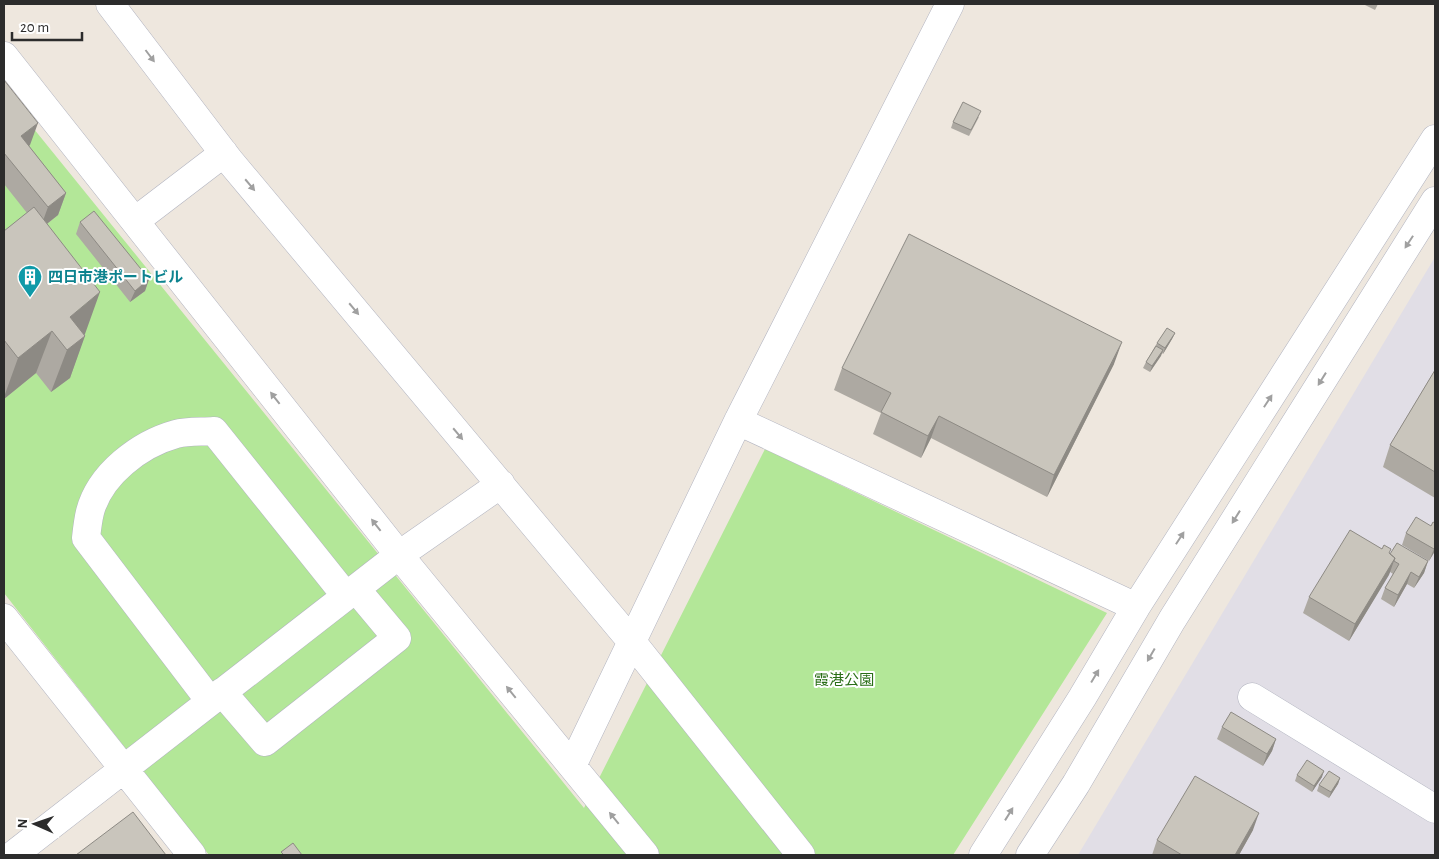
<svg xmlns="http://www.w3.org/2000/svg" width="1439" height="859" font-family="'Alegreya Sans','Noto Sans JP',sans-serif">
<rect width="100%" height="100%" fill="#eee7de"/>
<!-- industrial -->
<path fill="#e1dee6" d="M 1435,257 L 1435,855 L 1078,855 Z"/>
<!-- green -->
<path fill="#b3e798" d="M 4,92 L 584,808 L 765,449 L 1107,613 L 953,855 L 209,855 L 4,593 Z"/>
<g fill="none" stroke-linecap="round" stroke-linejoin="round">
<defs>
<path id="minor" d="M 110,4 L 229,160 L 632,642 L 801,855
M 4,56 L 399,555 L 645,855
M 135,221 L 224,153
M 738,421 L 1136,607
M 4,618 L 192,855
M 222,692 L 265,742 L 397,638 L 356,589
M 1252,697 L 1435,809
M 210,701 L 86,538 C 87,529 88,520 90,512 C 100,474 140,444 176,434 C 187,431 202,432 214,431 L 346,596
M 572,766 L 738,421 L 950,4
M 13,855 L 399,555 L 501,484
M 983,855 L 1082,698 L 1136,607 L 1435,139
M 1030,855 L 1076,784 L 1172,620 L 1435,201"/>
</defs>
<!-- minor casing -->
<use href="#minor" stroke="#b2b4c0" stroke-width="29"/>
<!-- minor -->
<use href="#minor" stroke="#fff" stroke-width="28"/>
</g>
<!-- wall -->
<path fill="#ada9a2" d="M 1363,4 L 1378,4 L 1375,10 Z
M 4,80 L 30,145 L 29,146 L 66,193 L 58,215 L 47,224 L 85,334 L 70,378 L 51,392 L 36,373 L 4,399 L 4,231 L 27,213 L 4,184 Z
M 979,117 L 969,136 L 951,128 L 953,122 Z
M 80,222 L 149,279 L 145,291 L 130,302 L 76,234 Z
M 1175,333 L 1172,339 L 1163,354 L 1162,353 L 1150,372 L 1143,368 L 1146,362 L 1157,343 Z
M 1114,364 L 1047,497 L 931,438 L 921,458 L 873,434 L 881,413 L 834,390 L 842,368 Z
M 1435,370 L 1435,498 L 1383,467 L 1390,445 Z
M 1431,526 L 1435,551 L 1429,561 L 1402,545 L 1406,533 Z
M 1389,554 L 1428,561 L 1424,573 L 1414,588 L 1407,584 L 1394,607 L 1381,599 L 1385,588 L 1393,574 L 1390,572 L 1349,641 L 1303,613 L 1309,597 Z
M 1222,727 L 1276,739 L 1272,751 L 1263,766 L 1217,739 Z
M 1297,775 L 1322,777 L 1312,792 L 1295,781 Z
M 1340,778 L 1338,784 L 1329,798 L 1317,791 L 1319,785 Z
M 1253,830 L 1239,855 L 1152,855 L 1157,840 Z"/>
<!-- shaded-wall -->
<path fill="#8d8a84" d="M 38,123 L 30,145 L 13,158 L 21,136 Z
M 66,193 L 58,215 L 40,229 L 48,207 Z
M 149,279 L 145,291 L 130,302 L 135,291 Z
M 100,292 L 85,334 L 66,349 L 70,317 Z
M 52,331 L 36,373 L 4,399 L 4,397 L 18,358 Z
M 1175,333 L 1172,339 L 1163,354 L 1165,348 Z
M 85,336 L 70,378 L 51,392 L 67,350 Z
M 1122,342 L 1114,364 L 1047,497 L 1054,475 Z
M 1163,350 L 1161,356 L 1150,372 L 1152,366 Z
M 939,416 L 931,438 L 921,458 L 928,436 Z
M 1435,547 L 1435,551 L 1429,561 L 1434,549 Z
M 1395,558 L 1389,575 L 1349,641 L 1355,624 Z
M 1428,561 L 1424,573 L 1414,588 L 1419,577 Z
M 1411,572 L 1407,584 L 1394,607 L 1398,595 Z
M 1276,739 L 1272,751 L 1263,766 L 1267,754 Z
M 1324,771 L 1322,777 L 1312,792 L 1314,786 Z
M 1340,778 L 1338,784 L 1329,798 L 1331,792 Z
M 1259,813 L 1253,830 L 1239,855 L 1235,855 Z"/>
<!-- building -->
<path fill="#c9c5bc" stroke="#8d8a84" d="M 4,80 L 38,123 L 21,136 L 66,193 L 48,207 L 4,153 Z
M 963,102 L 981,111 L 971,130 L 953,122 Z
M 34,207 L 100,292 L 70,317 L 85,336 L 67,350 L 52,331 L 18,358 L 4,340 L 4,231 Z
M 94,211 L 149,279 L 135,291 L 80,222 Z
M 909,234 L 1122,342 L 1054,475 L 939,416 L 928,436 L 881,412 L 891,393 L 842,368 Z
M 1167,328 L 1175,333 L 1165,348 L 1157,343 Z
M 1156,346 L 1163,350 L 1152,366 L 1146,362 Z
M 1435,370 L 1435,472 L 1390,445 Z
M 1416,517 L 1431,526 L 1433,522 L 1435,523 L 1435,547 L 1434,549 L 1406,533 Z
M 1350,530 L 1382,549 L 1384,545 L 1391,549 L 1389,553 L 1395,558 L 1355,624 L 1309,597 Z
M 1397,543 L 1428,561 L 1419,577 L 1411,572 L 1398,595 L 1385,588 L 1399,564 L 1394,561 L 1395,558 L 1390,554 Z
M 1231,712 L 1276,739 L 1267,754 L 1222,727 Z
M 1307,760 L 1324,771 L 1314,786 L 1297,775 Z
M 1329,771 L 1340,778 L 1331,792 L 1319,785 Z
M 1195,776 L 1259,813 L 1235,855 L 1182,855 L 1157,840 Z
M 133,812 L 166,855 L 76,855 Z
M 293,843 L 302,855 L 284,855 L 281,852 Z"/>
<!-- one-way arrows -->
<defs><path id="oneway-solid" d="M-6-.8H1V-3.2L6.5 0L1 3.2V.8H-6Z" transform="scale(1.25)"/></defs>
<g fill="#a0a0a0">
<use href="#oneway-solid" transform="translate(150 56) rotate(53)"/>
<use href="#oneway-solid" transform="translate(250 185) rotate(50)"/>
<use href="#oneway-solid" transform="translate(1409 242) rotate(123)"/>
<use href="#oneway-solid" transform="translate(354 309) rotate(50)"/>
<use href="#oneway-solid" transform="translate(1322 379) rotate(122)"/>
<use href="#oneway-solid" transform="translate(275 398) rotate(-128)"/>
<use href="#oneway-solid" transform="translate(1268 401) rotate(-57)"/>
<use href="#oneway-solid" transform="translate(458 434) rotate(50)"/>
<use href="#oneway-solid" transform="translate(1236 517) rotate(122)"/>
<use href="#oneway-solid" transform="translate(376 525) rotate(-128)"/>
<use href="#oneway-solid" transform="translate(1180 538) rotate(-57)"/>
<use href="#oneway-solid" transform="translate(1151 655) rotate(120)"/>
<use href="#oneway-solid" transform="translate(1095 676) rotate(-59)"/>
<use href="#oneway-solid" transform="translate(511 692) rotate(-129)"/>
<use href="#oneway-solid" transform="translate(1009 814) rotate(-58)"/>
<use href="#oneway-solid" transform="translate(614 818) rotate(-129)"/>
</g>
<!-- icons -->
<defs>
<symbol id="building-pin" viewBox="-11 -11 22 30"><path d="M0 17L-7.5 6A9.5 9.5 0 1 1 7.5 6Z" fill="#0f9aa8" stroke="#fff"/><path d="M-4-6H4V6H1V3H-1V6H-4ZM-2.5-4.3h1.7v1.8h-1.7ZM.8-4.3h1.7v1.8H.8ZM-2.5-1h1.7V.8h-1.7ZM.8-1h1.7V.8H.8Z" fill="#fff"/></symbol>
</defs>
<g fill-rule="evenodd">
<use href="#building-pin" x="16" y="263" width="28" height="38"/>
</g>
<g text-anchor="middle" stroke-width="4" stroke-linejoin="round" paint-order="stroke">
<!-- culture labels -->
<g font-size="15" font-weight="bold" fill="#0d838f" stroke="#fff" text-anchor="start">
<text x="48" y="282">四日市港ポートビル</text>
</g>
<!-- park labels -->
<g font-size="15" fill="#2a6e17" stroke="#fff">
<text x="844" y="685">霞港公園</text>
</g>
</g>
<!-- border -->
<rect width="1439" height="859" fill="none" stroke="#2c2c2c" stroke-width="10"/>
<!-- north arrow -->
<g transform="translate(35 824) rotate(272)" stroke="#ffffff" stroke-width="4" paint-order="stroke">
<path d="M0-4L9 19L0 12L-9 19Z" fill="#2c2c2c"/>
<text y="-8" font-size="14" font-weight="bold" text-anchor="middle" fill="#2c2c2c">N</text>
</g>
<!-- scale -->
<path d="M12 32v8h70v-8" fill="none" stroke="#2c2c2c" stroke-width="2.5"/>
<text x="20" y="32" font-size="15" fill="#2c2c2c" stroke="#ffffff" stroke-width="4" paint-order="stroke">20 m</text>
</svg>
